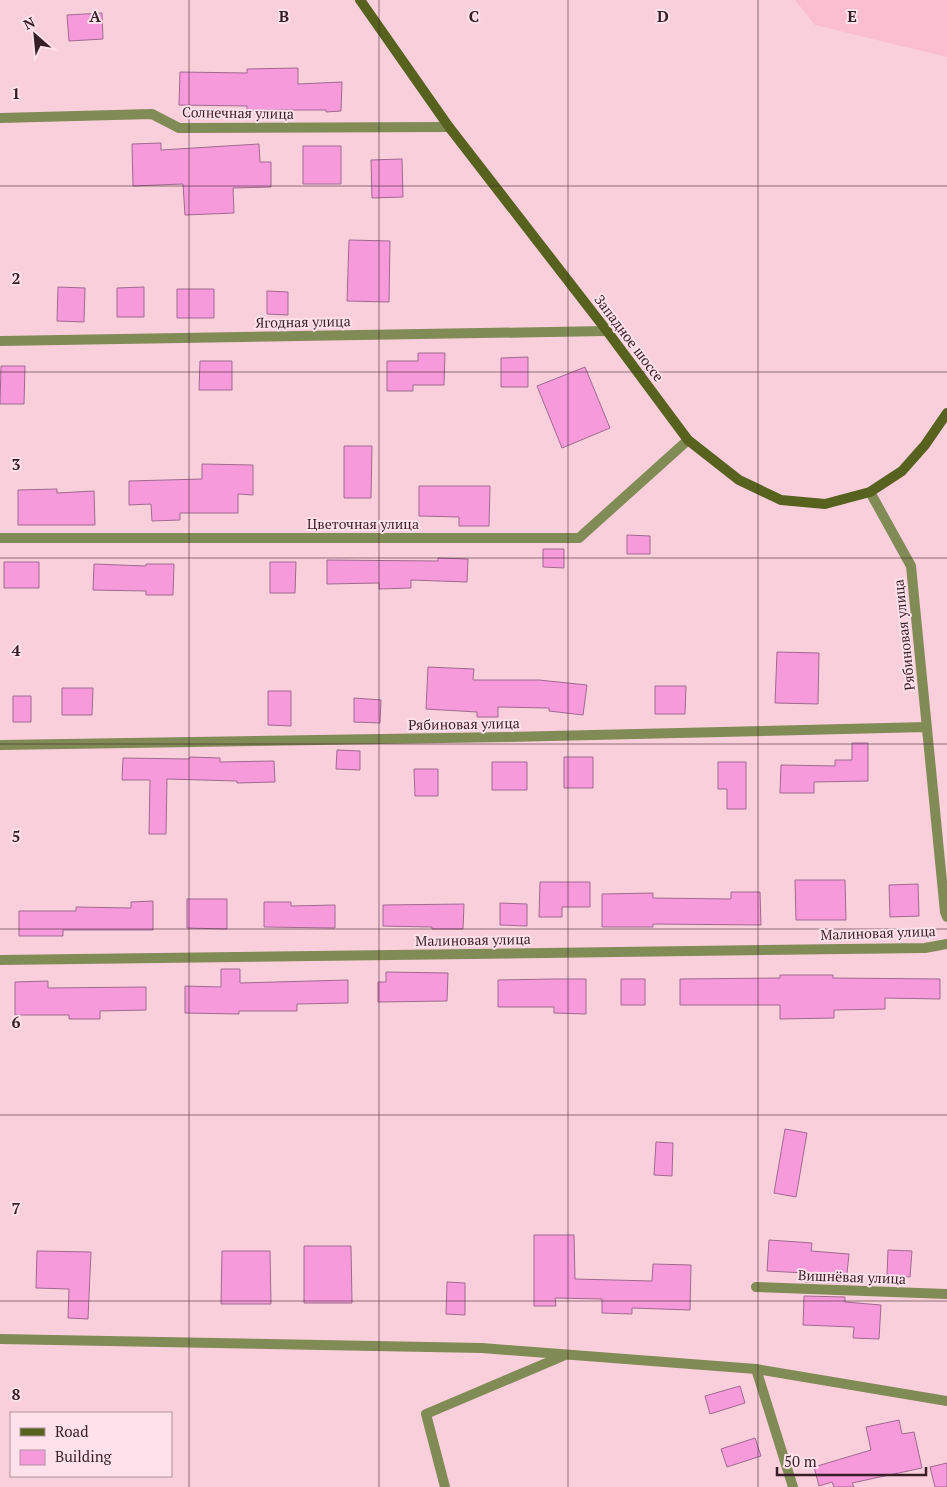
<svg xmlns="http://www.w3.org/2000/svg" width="947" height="1487" font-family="'PT Serif',serif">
<rect width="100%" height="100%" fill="#facfdc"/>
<!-- built -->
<path fill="#fbbdd0" d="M 795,0 L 947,0 L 947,57 L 815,25 Z"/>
<!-- building -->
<path fill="#f69adb" stroke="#9f6a90" d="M 102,13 L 103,39 L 69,41 L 67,15 Z
M 298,68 L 298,84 L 342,82 L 341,111 L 326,112 L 326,110 L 247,110 L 247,106 L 179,105 L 180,72 L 247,73 L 247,69 Z
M 161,143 L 161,150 L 259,144 L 260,162 L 271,162 L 271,187 L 233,188 L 234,213 L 185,215 L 183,184 L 133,186 L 132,144 Z
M 303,146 L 341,146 L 341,184 L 303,184 Z
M 402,159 L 403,197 L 372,198 L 371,160 Z
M 349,240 L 390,241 L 389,302 L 347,301 Z
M 58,287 L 85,288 L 84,322 L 57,321 Z
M 144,287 L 144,317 L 117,317 L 117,288 Z
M 177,289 L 214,289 L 214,318 L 177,318 Z
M 267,291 L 288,292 L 288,315 L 267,314 Z
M 418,353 L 445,353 L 444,385 L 413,385 L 413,391 L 387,391 L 387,361 L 418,361 Z
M 528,357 L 528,387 L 501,387 L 501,358 Z
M 200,361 L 232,361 L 232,390 L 199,390 Z
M 1,366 L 25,366 L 24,404 L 0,404 Z
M 585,367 L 610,428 L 562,448 L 537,386 Z
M 344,446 L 372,446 L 371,498 L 344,498 Z
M 202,464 L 253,465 L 253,495 L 238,494 L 238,513 L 180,513 L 180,520 L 152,521 L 151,504 L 129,505 L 129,481 L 202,479 Z
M 419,486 L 490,486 L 489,526 L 459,526 L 459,517 L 419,516 Z
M 57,489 L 57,493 L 94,491 L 95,525 L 18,525 L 18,490 Z
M 627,535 L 650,536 L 650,554 L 627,554 Z
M 543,549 L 564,549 L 564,568 L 543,567 Z
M 438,558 L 468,559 L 467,582 L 411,580 L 411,588 L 379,589 L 379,583 L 327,584 L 327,560 L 438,561 Z
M 4,562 L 39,562 L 39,588 L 4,588 Z
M 270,562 L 296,562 L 295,593 L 270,593 Z
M 94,564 L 146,566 L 146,564 L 174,564 L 173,595 L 146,595 L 146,591 L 93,590 Z
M 777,652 L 819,653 L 818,704 L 775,703 Z
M 428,667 L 474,669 L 473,680 L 539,680 L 587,685 L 583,715 L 549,711 L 549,708 L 498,707 L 498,717 L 477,717 L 477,712 L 426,709 Z
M 655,686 L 686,686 L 685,714 L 655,714 Z
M 62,688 L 93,688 L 92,715 L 62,715 Z
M 268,691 L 291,691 L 291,726 L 268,725 Z
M 13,696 L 31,696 L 31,722 L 13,722 Z
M 354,698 L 381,700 L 380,723 L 354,722 Z
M 852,743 L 868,743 L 868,781 L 814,782 L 814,793 L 780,793 L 781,765 L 835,766 L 835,760 L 852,760 Z
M 337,750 L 360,751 L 360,770 L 336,769 Z
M 190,757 L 220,758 L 220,762 L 274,761 L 275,782 L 237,783 L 237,781 L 167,779 L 166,834 L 149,834 L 150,780 L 122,780 L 123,758 L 189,759 Z
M 564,757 L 593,757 L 593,788 L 564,788 Z
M 492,762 L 527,762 L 527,790 L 492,790 Z
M 718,762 L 746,762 L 746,809 L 727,809 L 727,789 L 718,789 Z
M 414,769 L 438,769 L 438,796 L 415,796 Z
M 795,880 L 845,880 L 846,920 L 796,920 Z
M 540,882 L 590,882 L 590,907 L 562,907 L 562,917 L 539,917 Z
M 918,884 L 919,916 L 890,917 L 889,885 Z
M 731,892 L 760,892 L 761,925 L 653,924 L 653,927 L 602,927 L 602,894 L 653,893 L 653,898 L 731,899 Z
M 187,899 L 227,899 L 227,929 L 187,928 Z
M 153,901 L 153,930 L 63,930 L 63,936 L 19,936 L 19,911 L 76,911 L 76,907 L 131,908 L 131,902 Z
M 264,902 L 291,902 L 291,906 L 335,905 L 335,928 L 264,927 Z
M 500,903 L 527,904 L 527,926 L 500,925 Z
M 464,904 L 463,929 L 432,929 L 432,927 L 383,926 L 383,905 Z
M 221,969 L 240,969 L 240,983 L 348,980 L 348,1003 L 297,1004 L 297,1011 L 239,1011 L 239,1014 L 185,1013 L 185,986 L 221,987 Z
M 386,972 L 448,973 L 447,1001 L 378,1002 L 378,982 L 386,982 Z
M 780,975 L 833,975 L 833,978 L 940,979 L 940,999 L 885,998 L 885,1009 L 834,1010 L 834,1018 L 780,1019 L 780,1005 L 680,1005 L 680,979 L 780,978 Z
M 555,979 L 586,979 L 586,1014 L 554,1013 L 554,1007 L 498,1007 L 498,980 Z
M 621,979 L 645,979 L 645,1005 L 621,1005 Z
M 48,981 L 48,988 L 146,987 L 146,1010 L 100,1011 L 100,1019 L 69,1019 L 69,1015 L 15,1015 L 15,982 Z
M 785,1129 L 807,1133 L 796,1197 L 774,1193 Z
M 656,1142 L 673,1143 L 672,1176 L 654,1175 Z
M 534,1235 L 574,1235 L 575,1279 L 652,1281 L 653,1264 L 691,1265 L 690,1310 L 632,1308 L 632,1314 L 602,1313 L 602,1299 L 555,1298 L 556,1306 L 534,1306 Z
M 769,1240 L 812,1243 L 811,1251 L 849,1254 L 846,1283 L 805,1282 L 805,1273 L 767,1271 Z
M 304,1246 L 351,1246 L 352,1303 L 304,1303 Z
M 888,1250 L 912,1251 L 910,1277 L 887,1275 Z
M 37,1251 L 91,1252 L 88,1319 L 68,1318 L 69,1289 L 36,1288 Z
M 222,1251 L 270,1251 L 271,1304 L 221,1304 Z
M 447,1282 L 465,1283 L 465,1315 L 446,1314 Z
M 804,1296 L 845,1297 L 845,1302 L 881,1305 L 879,1339 L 853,1338 L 854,1327 L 803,1325 Z
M 740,1386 L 745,1403 L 710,1414 L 705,1396 Z
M 899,1420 L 902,1434 L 914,1432 L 922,1468 L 852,1483 L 854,1487 L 834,1487 L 832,1482 L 819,1486 L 814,1467 L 871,1450 L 866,1427 Z
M 755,1438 L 761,1456 L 727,1467 L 721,1449 Z
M 947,1463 L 947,1487 L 935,1487 L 930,1467 Z"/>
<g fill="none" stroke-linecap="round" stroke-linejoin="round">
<!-- street -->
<path stroke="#808b56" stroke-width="10" d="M 0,118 L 152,114 L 179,128 L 449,127
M 0,341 L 607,331
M 870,492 L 911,566 L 945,912 L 947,917
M 0,538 L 579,538 L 688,440
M 0,745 L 507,737 L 927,727
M 0,960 L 925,948 L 947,944
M 756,1287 L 947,1294
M 0,1339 L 482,1348 L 756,1369 L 947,1401
M 756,1369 L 793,1487
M 445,1487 L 426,1414 L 563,1356"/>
<!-- secondary -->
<path stroke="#57621e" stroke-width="10" d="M 360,0 L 449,127 L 607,331 L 688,440 L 739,480 L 781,500 L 825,504 L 870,492 L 902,471 L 925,445 L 947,413"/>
</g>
<!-- grid -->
<path fill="none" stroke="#381e27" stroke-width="1" stroke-opacity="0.55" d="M 189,0 L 189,1487M 379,0 L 379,1487M 568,0 L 568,1487M 758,0 L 758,1487M 0,186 L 947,186M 0,372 L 947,372M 0,558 L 947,558M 0,744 L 947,744M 0,929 L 947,929M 0,1115 L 947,1115M 0,1301 L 947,1301"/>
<g text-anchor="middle" stroke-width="4" stroke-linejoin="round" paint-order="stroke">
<!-- street labels -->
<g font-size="14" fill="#381e27" stroke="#fee1ea">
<text transform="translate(238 113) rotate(1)" y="5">Солнечная улица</text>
<text transform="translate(303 322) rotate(-1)" y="5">Ягодная улица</text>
<text transform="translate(629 338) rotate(53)" y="5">Западное шоссе</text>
<text x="363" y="529">Цветочная улица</text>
<text transform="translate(904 635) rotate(-96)" y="5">Рябиновая улица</text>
<text transform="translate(464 724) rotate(-1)" y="5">Рябиновая улица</text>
<text transform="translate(878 933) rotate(-2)" y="5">Малиновая улица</text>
<text transform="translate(473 940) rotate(-1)" y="5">Малиновая улица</text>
<text transform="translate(852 1277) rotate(2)" y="5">Вишнёвая улица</text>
</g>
</g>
<g font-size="16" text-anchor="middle" font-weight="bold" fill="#381e27" stroke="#fee1ea" stroke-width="4" stroke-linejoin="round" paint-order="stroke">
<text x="95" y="22">A</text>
<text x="284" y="22">B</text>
<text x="474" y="22">C</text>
<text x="663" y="22">D</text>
<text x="852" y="22">E</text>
<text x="16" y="99">1</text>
<text x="16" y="284">2</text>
<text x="16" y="470">3</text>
<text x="16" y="656">4</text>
<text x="16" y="842">5</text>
<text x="16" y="1028">6</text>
<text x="16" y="1214">7</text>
<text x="16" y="1400">8</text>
</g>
<!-- legend -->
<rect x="10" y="1412" width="162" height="65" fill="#fee1ea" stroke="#af939c"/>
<rect x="20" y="1428" width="25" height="8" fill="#57621e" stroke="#af939c"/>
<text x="55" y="1437" font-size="15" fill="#381e27">Road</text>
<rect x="20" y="1450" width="25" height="15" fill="#f69adb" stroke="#af939c"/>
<text x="55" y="1462" font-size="15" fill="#381e27">Building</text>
<!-- north arrow -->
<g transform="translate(35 35) rotate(333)" stroke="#fee1ea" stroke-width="4" paint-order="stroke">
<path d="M0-4L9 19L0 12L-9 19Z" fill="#381e27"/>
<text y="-8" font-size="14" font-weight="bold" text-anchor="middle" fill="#381e27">N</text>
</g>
<!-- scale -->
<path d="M777 1467v8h149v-8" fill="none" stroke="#381e27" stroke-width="2.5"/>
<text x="784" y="1467" font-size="15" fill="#381e27" stroke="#fee1ea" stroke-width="4" paint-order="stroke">50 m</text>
</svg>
